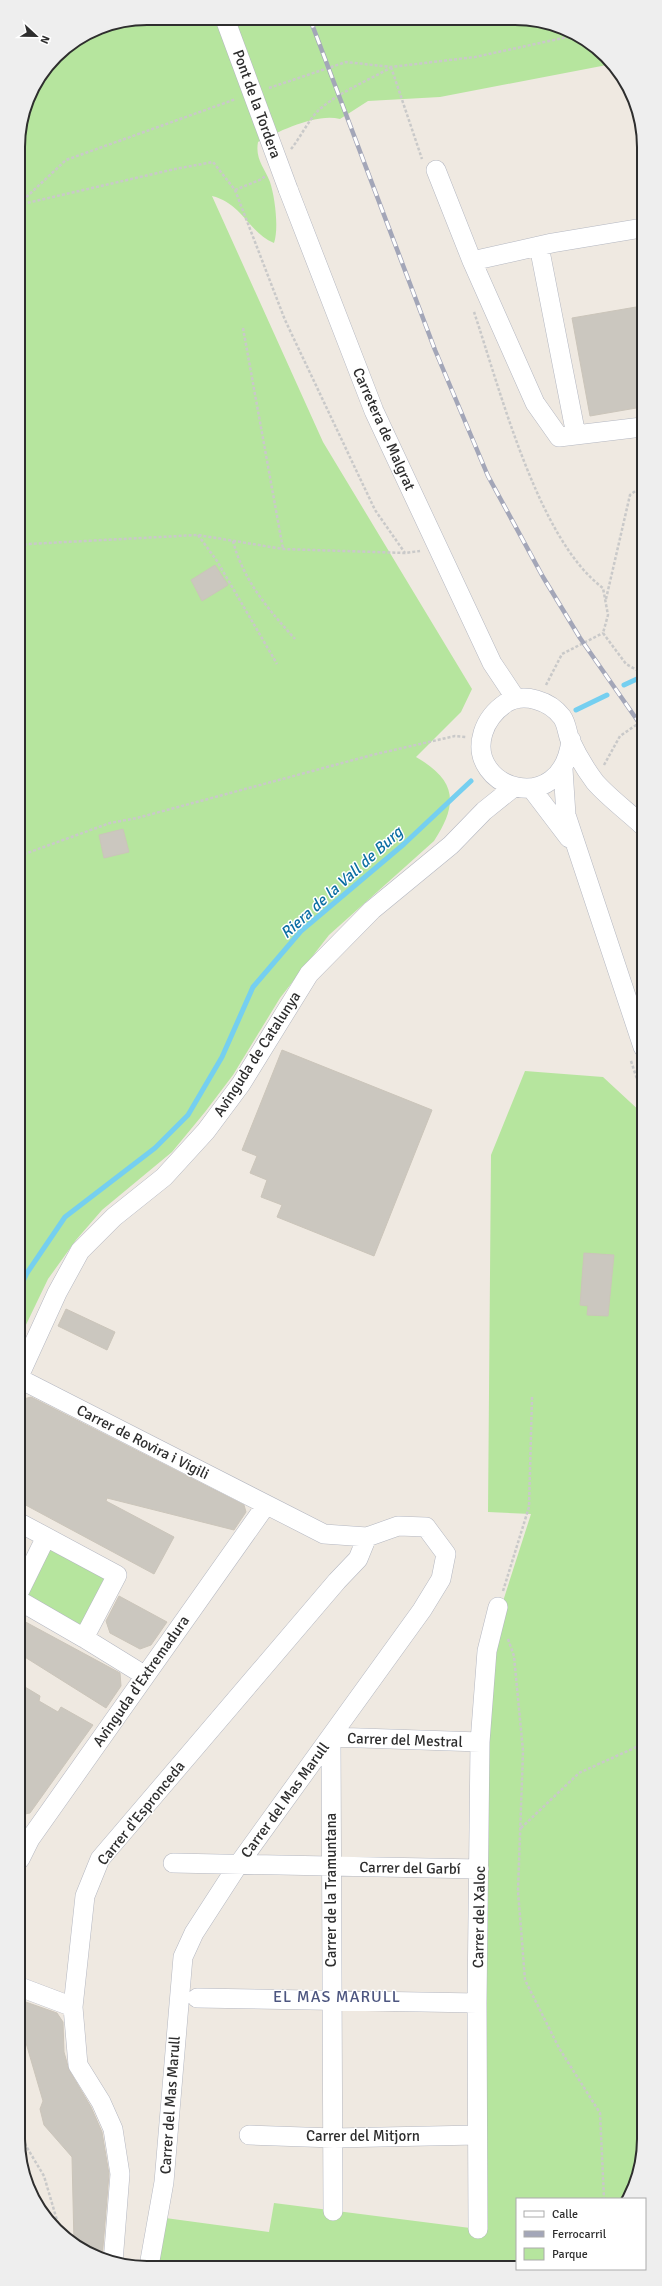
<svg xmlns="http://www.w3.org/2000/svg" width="662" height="2286" font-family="Signika,sans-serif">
<rect width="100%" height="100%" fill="#efe9e1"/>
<!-- green -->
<path fill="#b6e59e" d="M 147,18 L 540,21 C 567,30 594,40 612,64 L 440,97 L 368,101 L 340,119 C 316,113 280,131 258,142 C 255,159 264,167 270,182 C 275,197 279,229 274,243 C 249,233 242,203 212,196 L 323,442 L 472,689 L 461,712 L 416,757 C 456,780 459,803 434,841 L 329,935 L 280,998 L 233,1075 L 205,1112 L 172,1152 L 102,1210 L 76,1240 L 48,1279 L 23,1331 L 20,1329 L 18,139 L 28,98 L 56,56 L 98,28 Z
M 525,1071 L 603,1077 L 643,1114 L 644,2147 L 634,2188 L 627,2199 L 517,2199 L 517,2266 L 149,2266 L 158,2217 L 269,2232 L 274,2203 L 478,2229 L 487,1651 L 531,1514 L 488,1512 L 491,1155 Z
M 46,1537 L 115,1580 L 84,1638 L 20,1603 Z"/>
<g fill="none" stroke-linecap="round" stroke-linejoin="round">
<!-- stream -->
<path stroke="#75cff0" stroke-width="5" d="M 624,685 L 639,678 L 642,680
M 576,710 L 607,695
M 20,1288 L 27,1273 L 65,1217 L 155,1148 L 188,1115 L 222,1057 L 253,987 L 301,931 L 404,844 L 471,781"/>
</g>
<!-- building -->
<path fill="#cbc7bf" stroke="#cbc5ba" d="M 642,306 L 642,407 L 590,416 L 572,318 Z
M 215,565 L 228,585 L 202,601 L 191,580 Z
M 123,829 L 129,852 L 104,858 L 99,835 Z
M 282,1050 L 432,1110 L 374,1256 L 277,1217 L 282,1205 L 261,1197 L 267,1180 L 250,1173 L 257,1156 L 242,1150 Z
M 584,1253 L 614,1255 L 608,1316 L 587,1315 L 588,1306 L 580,1305 Z
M 66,1309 L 115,1332 L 107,1350 L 58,1326 Z
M 31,1397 L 244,1505 L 246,1512 L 234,1530 L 107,1498 L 106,1501 L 174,1537 L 154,1574 L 20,1502 L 20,1400 Z
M 119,1596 L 167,1622 L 151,1645 L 140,1649 L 110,1633 L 106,1621 Z
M 20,1619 L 120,1673 L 121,1686 L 106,1708 L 20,1654 Z
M 20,1684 L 40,1696 L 39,1701 L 58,1712 L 61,1707 L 93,1725 L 30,1813 L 20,1815 Z
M 20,2000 L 57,2013 L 63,2022 L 64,2052 L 69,2070 L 91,2107 L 102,2132 L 109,2174 L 102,2259 L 90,2255 L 74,2243 L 72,2157 L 44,2125 L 40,2109 L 43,2101 L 26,2043 L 20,2041 Z"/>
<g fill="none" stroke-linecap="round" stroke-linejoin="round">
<defs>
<path id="minor" d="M 436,170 L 472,261 L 535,403 L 559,437 L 642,427
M 288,189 L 374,411 L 492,663 L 516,699
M 539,246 L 576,435
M 472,261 L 552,243 L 642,228
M 571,740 C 562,819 466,789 483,733 C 487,720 494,711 506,703 C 524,692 550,701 562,717 C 567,724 567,733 570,740 C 576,753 586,770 595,782 C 608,797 627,811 642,825
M 563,769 L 566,815 L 643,1047
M 531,788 L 569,838
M 20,1374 L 57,1293 L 80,1251 L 114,1217 L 164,1177 L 206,1131 L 241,1084 L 309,974 L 372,910 L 451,845 L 484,811 L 514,787
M 20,1379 L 324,1534 L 367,1537 L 398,1526 L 426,1527 L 446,1554 L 441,1579 L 422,1610 L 238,1865 L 194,1933 L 183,1957 L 164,2182 L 149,2266
M 20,1523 L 117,1575 L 84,1638 L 144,1675
M 20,1590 L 46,1537
M 20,1601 L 84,1638
M 20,1859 L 30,1839 L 266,1505
M 173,1863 L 479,1869
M 20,1987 L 73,2007
M 197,1998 L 477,2003
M 249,2135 L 334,2138 L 477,2135
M 333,2211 L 331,1737 L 480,1742
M 478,2229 L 477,2003 L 480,1742 L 487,1651 L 498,1607
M 113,2262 L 120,2174 L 113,2129 L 101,2102 L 78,2065 L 73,2007 L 85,1896 L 100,1859 L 337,1581 L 358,1559 L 367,1537"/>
</defs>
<!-- minor casing -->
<use href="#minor" stroke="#b4b7c1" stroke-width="20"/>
<!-- path -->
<path stroke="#c9c9c9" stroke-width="2.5" stroke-dasharray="3 2" stroke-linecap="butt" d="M 391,67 L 422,159
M 269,88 L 346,62 L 391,67 L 475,57 L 577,35
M 291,149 C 300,138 307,123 316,113 C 331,96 369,80 390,68
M 235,190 L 262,179 L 265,176
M 19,204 L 66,160 L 236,99
M 18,205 L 175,169 L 213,162 L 235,190 L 285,320 L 375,510 L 405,553
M 474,312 C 500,389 538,540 603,588 L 608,615 L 603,633
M 243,328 L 283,549
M 198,535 L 217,561 L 277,664
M 233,541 C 243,580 268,609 295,639
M 19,546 L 28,544 L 198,535 L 283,549 L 405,553 L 420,551
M 606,599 L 630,495 L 642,486
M 603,633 L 626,664 L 642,673
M 546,685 L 562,654 L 603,633
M 604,765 L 620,736 L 642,721
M 19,856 L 110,823 L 137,818 L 372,755 L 455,736 L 466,737
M 631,1061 L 643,1097
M 503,1591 L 529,1507 L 532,1397
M 508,1639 L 514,1656 L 523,1751 L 518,1891 L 525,1980 L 559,2048 L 600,2113 L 604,2199
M 521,1828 L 579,1773 L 643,1744
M 20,2129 L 26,2146 L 44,2176 L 61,2234"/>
<!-- minor -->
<use href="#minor" stroke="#fff" stroke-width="19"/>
<defs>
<path id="rail" d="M 310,19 L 435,350 L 488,476 L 543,577 L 580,638 L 642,727"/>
</defs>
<!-- rail casing -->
<use href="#rail" stroke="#a3a6b8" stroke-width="4.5"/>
<!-- rail -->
<use href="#rail" stroke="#fff" stroke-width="3" stroke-dasharray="9" stroke-linecap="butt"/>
<defs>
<path id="minor-bridge" d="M 225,19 L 288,189"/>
</defs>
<!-- minor-bridge casing -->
<use href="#minor-bridge" stroke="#b4b7c1" stroke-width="20" stroke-linecap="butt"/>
<!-- minor-bridge -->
<use href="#minor-bridge" stroke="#fff" stroke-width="19"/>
</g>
<g text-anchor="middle" stroke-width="3" stroke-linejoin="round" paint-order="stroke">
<!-- street labels -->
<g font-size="15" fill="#2e2e2e" stroke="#fff">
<text transform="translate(257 104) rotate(70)" y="5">Pont de la Tordera</text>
<text transform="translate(384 429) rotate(66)" y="5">Carretera de Malgrat</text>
<text transform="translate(257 1054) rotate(-57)" y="5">Avinguda de Catalunya</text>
<text transform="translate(143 1442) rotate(27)" y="5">Carrer de Rovira i Vigili</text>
<text transform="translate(141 1681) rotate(-55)" y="5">Avinguda d'Extremadura</text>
<text transform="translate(405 1740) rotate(2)" y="5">Carrer del Mestral</text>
<text transform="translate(285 1800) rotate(-54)" y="5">Carrer del Mas Marull</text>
<text transform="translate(141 1813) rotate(-51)" y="5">Carrer d'Espronceda</text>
<text transform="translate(410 1868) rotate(1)" y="5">Carrer del Garbí</text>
<text transform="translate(331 1890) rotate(-90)" y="5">Carrer de la Tramuntana</text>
<text transform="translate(479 1917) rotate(-89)" y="5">Carrer del Xaloc</text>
<text transform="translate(170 2105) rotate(-86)" y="5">Carrer del Mas Marull</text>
<text x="363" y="2141">Carrer del Mitjorn</text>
</g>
<!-- water labels -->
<g font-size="16" font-style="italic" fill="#0d6fa3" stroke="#fff">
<text transform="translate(341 882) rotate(-42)" y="6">Riera de la Vall de Burg</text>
</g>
<!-- neighbourhood labels -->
<g font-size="16" letter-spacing="1" fill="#4d5680" stroke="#fff">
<text x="337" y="2002">EL MAS MARULL</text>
</g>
</g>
<!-- crop -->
<path d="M0 0H662V2286H0ZM147 25H515A122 122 0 0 1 637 147V2139A122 122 0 0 1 515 2261H147A122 122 0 0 1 25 2139V147A122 122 0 0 1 147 25Z" fill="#eee" fill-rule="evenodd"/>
<path fill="none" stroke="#2e2e2e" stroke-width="2" d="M147 25H515A122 122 0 0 1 637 147V2139A122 122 0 0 1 515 2261H147A122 122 0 0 1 25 2139V147A122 122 0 0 1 147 25Z"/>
<!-- legend -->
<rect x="516" y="2198" width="130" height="72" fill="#ffffff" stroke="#ababab"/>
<rect x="524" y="2211" width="20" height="6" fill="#ffffff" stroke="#ababab"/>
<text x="552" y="2218" font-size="12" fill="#2e2e2e">Calle</text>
<rect x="524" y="2231" width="20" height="6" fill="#a3a6b8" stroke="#ababab"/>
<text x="552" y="2238" font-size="12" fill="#2e2e2e">Ferrocarril</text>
<rect x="524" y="2248" width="20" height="12" fill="#b6e59e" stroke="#ababab"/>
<text x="552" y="2258" font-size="12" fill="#2e2e2e">Parque</text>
<!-- north arrow -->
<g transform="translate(36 36) rotate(112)" stroke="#ffffff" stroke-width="3" paint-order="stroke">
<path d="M0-3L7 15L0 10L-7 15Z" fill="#2e2e2e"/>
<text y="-6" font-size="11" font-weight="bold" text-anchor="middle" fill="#2e2e2e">N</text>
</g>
</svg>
